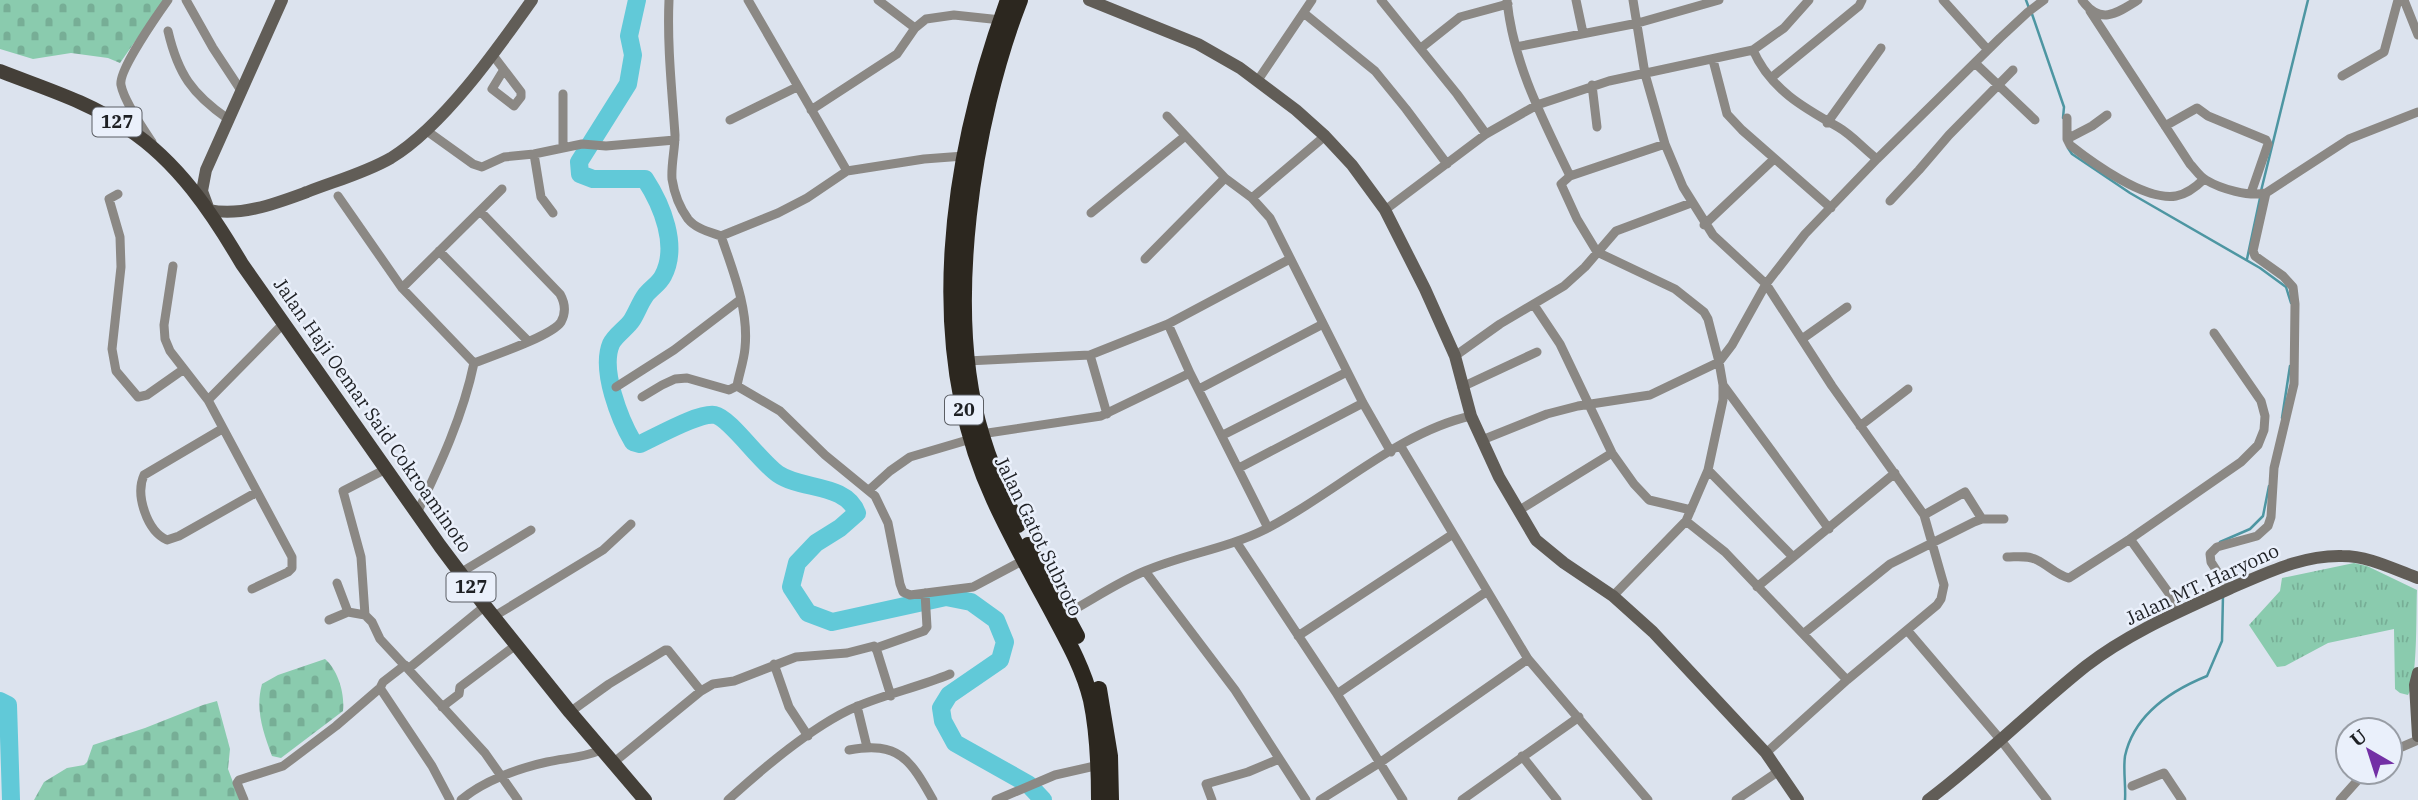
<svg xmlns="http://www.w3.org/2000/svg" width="2418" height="800" font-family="'IBM Plex Serif',serif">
<defs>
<pattern id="grass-tufts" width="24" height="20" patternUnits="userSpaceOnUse" patternTransform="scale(1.75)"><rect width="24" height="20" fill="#8acbae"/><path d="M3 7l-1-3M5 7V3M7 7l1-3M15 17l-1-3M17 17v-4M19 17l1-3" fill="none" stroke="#77ae96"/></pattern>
<pattern id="cemetery-stones" width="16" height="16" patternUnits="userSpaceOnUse" patternTransform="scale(1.75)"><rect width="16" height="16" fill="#8acbae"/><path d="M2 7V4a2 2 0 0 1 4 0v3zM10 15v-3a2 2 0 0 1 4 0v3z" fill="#77ae96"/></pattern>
</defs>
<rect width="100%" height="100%" fill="#dce3ee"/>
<!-- grass -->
<path fill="url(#grass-tufts)" d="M 2354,563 L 2367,566 L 2417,590 C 2416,610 2418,682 2408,695 L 2400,693 L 2395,689 L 2394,629 L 2328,643 L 2285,666 L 2277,667 L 2249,625 L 2280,591 L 2282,578 Z"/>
<!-- cemetery -->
<path fill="url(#cemetery-stones)" d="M 0,0 L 164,0 L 120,63 L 108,58 L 71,53 L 33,59 L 0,49 Z
M 325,659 C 338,670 345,694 343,711 L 281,758 L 272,756 C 263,732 255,709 262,684 L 278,675 Z
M 217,701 L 230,749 L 228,769 L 239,798 L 243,800 L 34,800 L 44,782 L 67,768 L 84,765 L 87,762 L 93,745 L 145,728 L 203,705 Z"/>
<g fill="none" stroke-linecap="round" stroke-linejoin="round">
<!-- stream -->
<path stroke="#4d96a2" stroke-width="2.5" d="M 2026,0 L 2029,8
M 2032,14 L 2064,107 L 2063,118
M 2068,148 L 2072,154 L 2130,193 L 2260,268 L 2286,287 L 2291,303
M 2261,191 L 2308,0
M 2247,259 L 2260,198
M 2282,418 L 2290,366
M 2220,542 L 2250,529 L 2263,516 L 2269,486
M 2125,800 C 2126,786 2123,770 2125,756 C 2134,715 2170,691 2207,676 L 2222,641 L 2223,595"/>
<!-- river -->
<path stroke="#61c9d8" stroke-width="18" d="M 637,0 L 629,36 L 633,55 L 628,84 L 579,162 L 580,174 L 593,179 L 645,179 C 662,205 679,246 663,276 C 659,284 650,289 645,296 C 640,303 637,312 632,320 C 627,328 615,335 611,344 C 600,370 620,420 633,442 L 640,444 C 658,436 699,412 715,415 C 730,418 760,462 778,474 C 801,490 846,483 857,513 L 840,528 L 816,543 L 797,563 L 791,587 L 808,613 L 832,622 L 946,597 L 971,602 L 996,620 L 1005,642 L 1000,660 L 949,695 L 941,708 L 943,721 L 955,743 L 1028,784 L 1043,800
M 0,701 L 8,705 L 11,800"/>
<!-- street -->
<path stroke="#8b8884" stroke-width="9" d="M 186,0 L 213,48 L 242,92
M 669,0 C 667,45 672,91 675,135 C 675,150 671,164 672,179 C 674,192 680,208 688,219 C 696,229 710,232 721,236 L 778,213 L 807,198 L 847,171 L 924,159 L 964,156
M 748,0 L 847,171
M 878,0 L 915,28
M 1381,0 L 1457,94 L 1486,134
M 1507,0 C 1513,63 1543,120 1570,176 L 1561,184 L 1577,219 L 1597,252 L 1675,289 L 1704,312 L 1708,319 L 1719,362 L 1723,385 L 1723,400 L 1708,470 L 1686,521 L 1725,552 L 1847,680
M 1576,0 L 1583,33
M 1633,0 L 1645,74 L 1665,144 L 1683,187 L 1713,235 L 1766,284 L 1832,386 L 1924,515 L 1944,585 L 1941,599 L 1937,605 L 1847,680 L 1766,753
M 1943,0 L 1988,50
M 2082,0 C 2100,25 2116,14 2138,0
M 2404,0 L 2418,35
M 2090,11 L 2190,164 C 2195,169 2200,177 2206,180 C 2221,189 2249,197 2266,193 L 2349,139 L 2418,112
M 1305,14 L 1375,71 L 1406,109 L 1447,164
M 168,31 C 178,74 192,94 228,119
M 1516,47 L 1638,23 L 1719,0
M 1421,48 L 1460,17 L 1508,4
M 1753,50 C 1770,89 1804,108 1838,127 C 1852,135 1864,149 1877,159
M 492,54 L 521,92 L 521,97 L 514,106 L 492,89 L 503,71
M 1713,60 L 1727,114 L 1742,130 L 1831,208
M 1975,63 L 2035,120
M 2342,76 L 2384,52 L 2398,0
M 1771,78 L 1859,6 L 1862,0
M 1258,80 L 1312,0
M 1592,85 L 1597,127
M 563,94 L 563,147
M 811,110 L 897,54 L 915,28 L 926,19 L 954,15 L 1001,20
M 1167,116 L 1225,178 L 1252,198 L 1270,218 L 1363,403 L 1391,452
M 2067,118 L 2067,139 L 2070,145 C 2093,163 2145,201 2176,196 C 2187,194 2196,187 2204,179
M 730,120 L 797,87
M 1827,123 L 1881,48
M 2165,126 L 2197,108 L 2208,116 L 2266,140 L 2268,144 L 2251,193
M 427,131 L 473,164 L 482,167 L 504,157 L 534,154 L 582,144 L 606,146 L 675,140
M 2067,139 L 2092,126 L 2107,115
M 152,142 C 142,127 124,101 121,85 C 118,71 158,14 168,0
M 534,154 L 541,197 L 553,213
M 1570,176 L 1665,144
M 118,194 L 109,199 L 120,237 L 121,267 L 112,349 L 116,371 L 138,397 L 147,395 L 184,369
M 338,196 L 402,288 L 474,363
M 1252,198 L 1325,136
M 1890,201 L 1919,170 L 1949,135 L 2013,70
M 1385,210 L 1486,134 L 1537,105 L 1609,81 L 1753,50 L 1784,28 L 1809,0
M 1091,213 L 1184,137
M 1704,225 L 1774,159
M 721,236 C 733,271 749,310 745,348 C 744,361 739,374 737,386 L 780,411 L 825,455 L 875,496 L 888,523 L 900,584 L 903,592 L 910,595 L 973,587 L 1024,560
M 439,251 L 528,341
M 1145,259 L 1225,178
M 173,266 L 164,325 L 165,339 L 170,351 L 208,400 L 292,557 L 292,568 L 288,572 L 252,589
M 402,288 L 502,189
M 1534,305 L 1560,344 L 1612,453 L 1634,484 L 1649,500 L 1691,510
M 1168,324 L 1190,373 L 1268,528
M 1802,339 L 1847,307
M 1090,355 L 1107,414
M 1455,356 L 1500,324 L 1564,286 L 1585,267 L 1616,231 L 1691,203
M 967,361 L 1090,355 L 1168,324 L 1290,259
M 1723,385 L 1829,529
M 616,387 L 674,350 L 741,299
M 1462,387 L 1537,352
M 1199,389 L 1323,324
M 642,397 L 662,385 L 675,379 L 687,378 L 729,390 L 737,386
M 208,400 L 285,322
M 1860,426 L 1908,389
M 222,429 L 144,475 C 135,495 147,531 167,540 L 179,536 L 257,492
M 981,434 L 1101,416 L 1190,373
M 1223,435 L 1347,372
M 1482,440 L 1547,414 L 1578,406 L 1650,395 L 1719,362 L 1732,345 L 1766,284 L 1805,234 L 1877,159 L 2000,38 L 2028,12 L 2044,0
M 1400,445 L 1528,659 L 1648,800
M 1239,468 L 1363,403
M 1708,470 L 1793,557
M 869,490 L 890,471 L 910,457 L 971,439
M 1518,511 L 1612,453
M 417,513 C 440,465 463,416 474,363 C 492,356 552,336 561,322 C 566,313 565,303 560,294 L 480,211
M 1924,515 L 1965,492 L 1982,519
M 1237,543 L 1337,694 L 1403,800
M 2007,557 C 2017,557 2027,555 2037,560 C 2048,565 2056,575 2069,578 L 2130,539
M 1145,571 L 1235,690 L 1306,800
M 460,573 L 531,530
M 337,583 L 348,612
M 1757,587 L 1895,473
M 2229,590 L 2211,562 L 2210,554 L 2217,547 L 2257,536 L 2268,526 L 2271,517 L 2274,468 L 2294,384 L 2295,304 L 2293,287 L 2283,276 L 2255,256 L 2253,251 L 2266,193
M 1613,596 L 1686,521
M 485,606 L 408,669 L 485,753 L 518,800
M 2181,610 L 2130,539 L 2241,462 L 2258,445 L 2264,430 L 2265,416 L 2261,401 L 2214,333
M 1066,614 C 1092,600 1118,582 1145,571 C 1185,554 1226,549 1266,529 C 1333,495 1398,432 1471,416
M 365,615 L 361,557 L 343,491 L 386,469
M 493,617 L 603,550 L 631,524
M 329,620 L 348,612 L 365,615 L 372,622 L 380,639 L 407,668
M 1907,630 L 2000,739 L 2047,800
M 1803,634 L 1890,564 L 1974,522 L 1982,519 L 2004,519
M 1298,636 L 1453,534
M 876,648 L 924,631 L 927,627 L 925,593
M 774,664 L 789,707 L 808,736
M 405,665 L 383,682 L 380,688 L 432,766 L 450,800
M 1337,694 L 1486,592
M 857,706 L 867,747
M 442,707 L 459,694 L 460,687 L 516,645
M 570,712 L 609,684 L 665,650 L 668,650 L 701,691
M 849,750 C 899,741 910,759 933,800
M 2390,752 L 2418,740
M 1522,756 L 1557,800
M 613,763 L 701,691 L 713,684 L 734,681 L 796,657 L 847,653 L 874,646 L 877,651 L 891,696
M 2132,786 L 2164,773 L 2182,800
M 244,800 L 237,783 L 239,780 L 283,766 L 336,726 L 380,688
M 461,800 C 483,781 519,768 547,762 C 565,758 583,758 601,750
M 728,800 C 762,769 808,730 849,710 C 880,695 917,688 950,674
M 996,800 L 1055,775 L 1099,765
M 1212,800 L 1206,784 L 1248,772 L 1279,759
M 1320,800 L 1381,762 L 1528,659
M 1462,800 L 1579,717
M 1736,800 L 1779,771
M 2340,800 L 2365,772"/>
<!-- secondary -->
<path stroke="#615d57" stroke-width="12" d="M 282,0 L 206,170 L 202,191 L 209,210 C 241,217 277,203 307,192 C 335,181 365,173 391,158 C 443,126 496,51 532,0
M 1089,0 L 1198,44 L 1240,68 L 1296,110 L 1325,136 L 1352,165 L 1385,210 L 1425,289 L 1455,356 L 1471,416 L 1499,477 L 1536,540 L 1564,563 L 1613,596 L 1653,632 L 1766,753 L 1798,800
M 2418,673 L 2415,685 L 2418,736
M 1928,800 C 1983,759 2032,709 2086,666 C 2130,632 2181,611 2231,588 C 2267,573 2302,555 2342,556 C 2369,556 2393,569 2418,578"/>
<!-- primary -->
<path stroke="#443f38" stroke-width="14" d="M 0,71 C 43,88 90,102 128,129 C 178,162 212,213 242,264 L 440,546 L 485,606 L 570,712 L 645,800"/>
<!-- highway -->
<path stroke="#2c271f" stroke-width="16" d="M 1008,0 C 951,156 922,344 994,500 C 1011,537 1031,573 1050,608 C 1066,638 1083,667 1091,700 C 1098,733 1099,767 1099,800
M 1018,525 C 1004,496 991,466 982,436 C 943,311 973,120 1020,0
M 1028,545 L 1077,636
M 1099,689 L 1110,756 L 1111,800"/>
</g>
<g text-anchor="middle" stroke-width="5" stroke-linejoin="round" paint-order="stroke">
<!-- shield labels -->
<g fill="#eaf0fb" stroke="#5b5e64" stroke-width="2">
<rect x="92.5" y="107.5" width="49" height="29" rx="5"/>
<rect x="945" y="395.5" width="38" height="29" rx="5"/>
<rect x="446.5" y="572.5" width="49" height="29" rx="5"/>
</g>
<g font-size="18" font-weight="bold" fill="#1e2024">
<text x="117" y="128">127</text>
<text x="964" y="416">20</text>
<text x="471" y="593">127</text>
</g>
<!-- street labels -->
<g font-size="19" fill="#1e2024" stroke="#eaf0fb">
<text transform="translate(373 415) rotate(55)" y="7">Jalan Haji Oemar Said Cokroaminoto</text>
<text transform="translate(1039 536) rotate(64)" y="7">Jalan Gatot Subroto</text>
<text transform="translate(2202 584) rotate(-25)" y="7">Jalan MT. Haryono</text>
</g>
</g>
<!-- north arrow -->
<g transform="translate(2369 751) rotate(321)"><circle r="33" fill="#eaf0fb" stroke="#989da5" stroke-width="2"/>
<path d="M0-5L12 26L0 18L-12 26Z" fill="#7330a5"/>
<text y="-10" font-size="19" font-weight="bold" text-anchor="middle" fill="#1e2024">U</text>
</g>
</svg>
